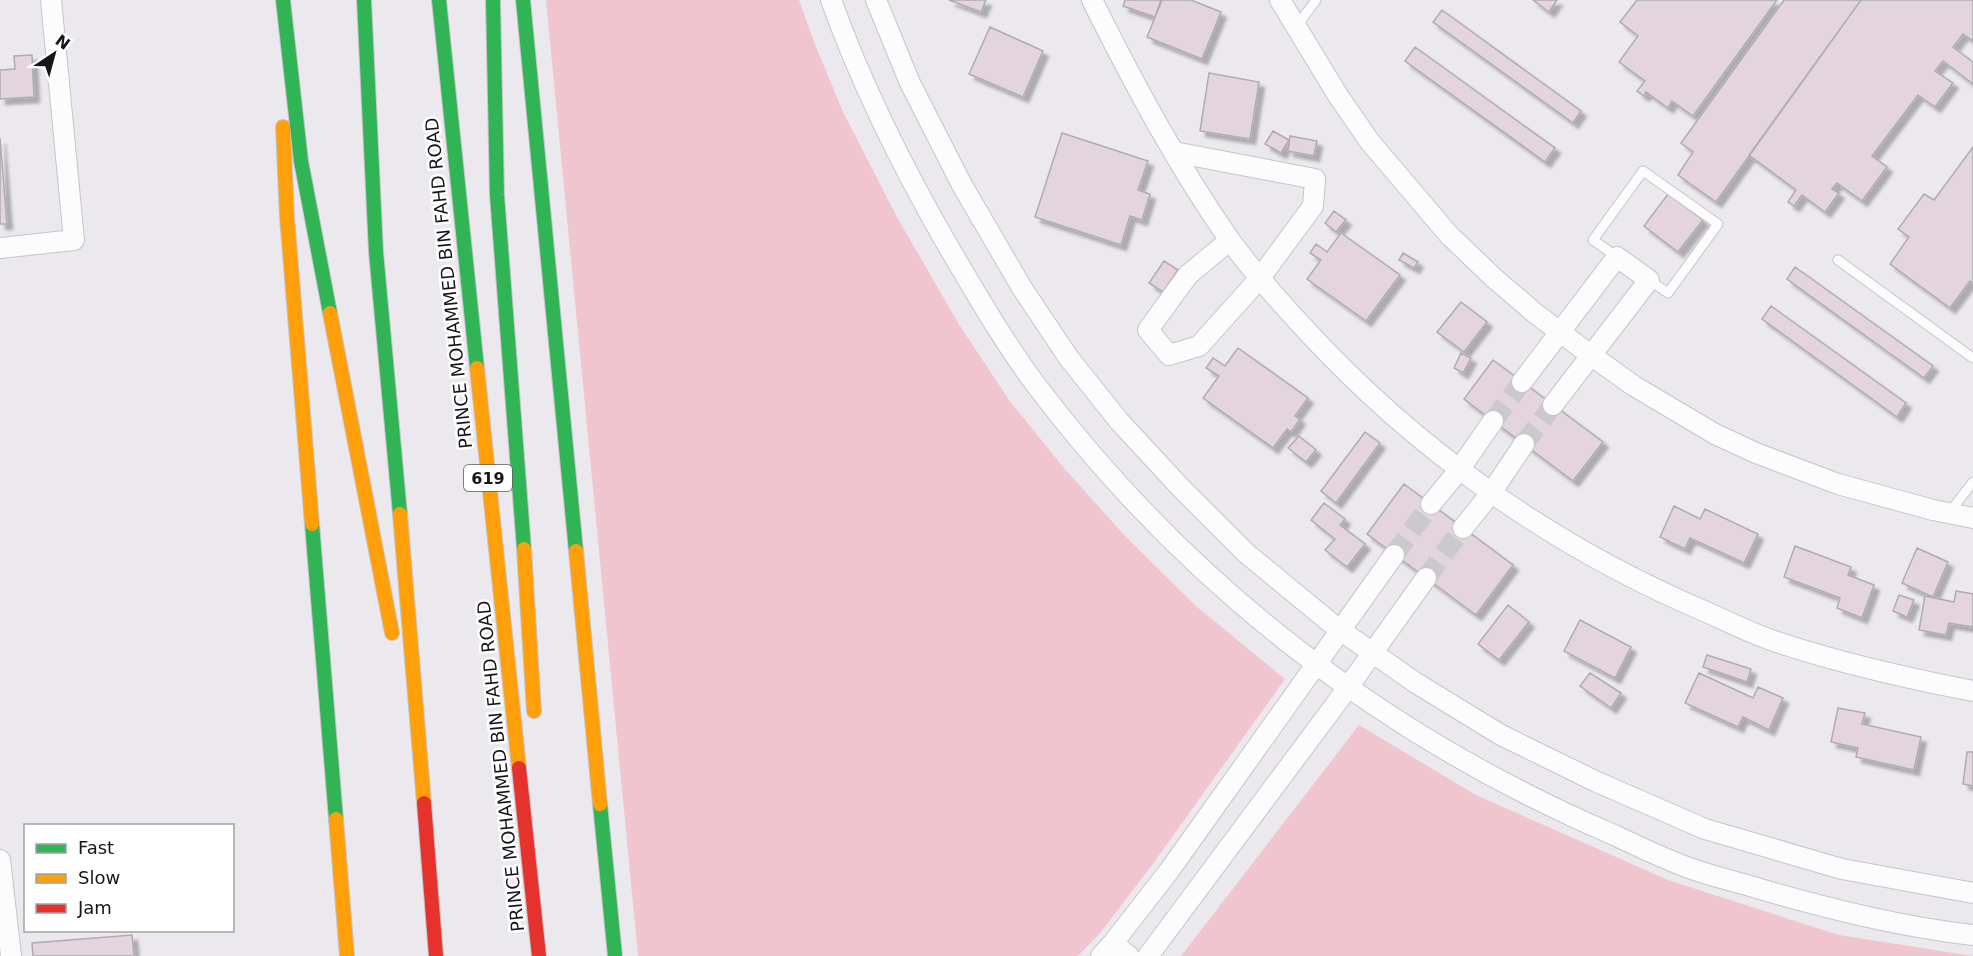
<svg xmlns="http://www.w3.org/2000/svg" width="1973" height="956" font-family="'DejaVu Sans',sans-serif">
<defs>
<filter id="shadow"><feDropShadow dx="5.5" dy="5.5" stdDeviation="1.5" flood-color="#0004"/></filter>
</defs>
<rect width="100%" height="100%" fill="#ece9ee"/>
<!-- green -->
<path fill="#f1c5cf" d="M 546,0 L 799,0 L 814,42 L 844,114 L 898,219 L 960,326 L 1009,400 L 1064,468 L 1127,538 L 1197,607 L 1285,679 L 1155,861 L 1101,932 L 1078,956 L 638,956 Z
M 1359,725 L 1476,795 L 1668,880 L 1839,935 L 1973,956 L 1181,956 Z"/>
<!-- building -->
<path fill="#e3d4de" stroke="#afacaf" stroke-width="1.5" filter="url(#shadow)" d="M 949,0 L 986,0 L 981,12 Z
M 1125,0 L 1161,0 L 1155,17 L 1123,6 Z
M 1162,0 L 1191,0 L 1221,12 L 1202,59 L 1147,37 Z
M 1533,0 L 1557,0 L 1549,12 Z
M 1637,0 L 1777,0 L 1693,116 L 1672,101 L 1668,108 L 1646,92 L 1644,96 L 1637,91 L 1645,81 L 1619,62 L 1638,36 L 1620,22 Z
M 1784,0 L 1861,0 L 1716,202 L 1678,175 L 1693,152 L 1681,143 Z
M 1861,0 L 1973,0 L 1973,41 L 1963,34 L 1953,47 L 1973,62 L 1973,84 L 1943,61 L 1935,71 L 1953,83 L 1935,107 L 1918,95 L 1872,156 L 1887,167 L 1862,201 L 1837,183 L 1832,189 L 1839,193 L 1825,212 L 1802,195 L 1794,206 L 1788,202 L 1796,190 L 1749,155 Z
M 1442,10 L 1581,111 L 1573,123 L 1433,22 Z
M 990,27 L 1043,51 L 1023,97 L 969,74 Z
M 1415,47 L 1555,148 L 1545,162 L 1405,61 Z
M 32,55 L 34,97 L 0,99 L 0,70 L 15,69 L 14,56 Z
M 1209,73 L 1259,82 L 1250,139 L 1200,131 Z
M 1273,131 L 1289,140 L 1281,153 L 1265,144 Z
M 1062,133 L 1148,161 L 1138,190 L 1150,194 L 1142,220 L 1130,216 L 1121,245 L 1035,217 Z
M 1290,136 L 1317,141 L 1314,156 L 1288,151 Z
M 0,138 L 7,224 L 0,224 Z
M 1973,147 L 1973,283 L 1970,281 L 1950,308 L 1890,264 L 1909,237 L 1898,229 L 1924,194 L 1934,200 Z
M 1668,194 L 1703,220 L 1678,252 L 1644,226 Z
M 1334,211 L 1346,220 L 1336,232 L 1325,223 Z
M 1341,233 L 1400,275 L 1366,321 L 1307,279 L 1321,260 L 1310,253 L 1316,244 L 1327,252 Z
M 1403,253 L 1418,262 L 1414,268 L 1399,260 Z
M 1164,261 L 1178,270 L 1163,292 L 1149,283 Z
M 1795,267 L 1933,366 L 1924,378 L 1787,279 Z
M 1461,302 L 1487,322 L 1464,352 L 1437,332 Z
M 1771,306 L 1906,403 L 1897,417 L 1762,319 Z
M 1238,348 L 1308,398 L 1295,416 L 1300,419 L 1291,432 L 1287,429 L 1273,448 L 1203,398 L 1219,376 L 1206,368 L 1213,358 L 1225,366 Z
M 1461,353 L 1471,358 L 1463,373 L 1454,368 Z
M 1493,360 L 1603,442 L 1573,481 L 1464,399 Z
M 1365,432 L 1380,443 L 1336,503 L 1321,491 Z
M 1299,436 L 1316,450 L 1306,462 L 1288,448 Z
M 1404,484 L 1513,565 L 1476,615 L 1367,534 Z
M 1324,503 L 1345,519 L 1340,525 L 1365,544 L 1347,567 L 1325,550 L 1335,539 L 1311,520 Z
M 1674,506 L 1700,519 L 1705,509 L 1758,534 L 1744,563 L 1690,538 L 1685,549 L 1660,537 Z
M 1795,546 L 1851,567 L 1848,575 L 1874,585 L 1862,618 L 1837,608 L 1840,598 L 1784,577 Z
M 1917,548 L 1948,562 L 1933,597 L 1902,583 Z
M 1956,591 L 1973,594 L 1973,627 L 1949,623 L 1946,635 L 1919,630 L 1925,596 L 1954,602 Z
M 1899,595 L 1914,600 L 1907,617 L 1893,611 Z
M 1508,605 L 1529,622 L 1499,660 L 1478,644 Z
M 1580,620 L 1631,647 L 1615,678 L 1564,651 Z
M 1707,655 L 1751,669 L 1747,682 L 1703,667 Z
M 1590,673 L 1621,693 L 1611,708 L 1580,686 Z
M 1699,673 L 1753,698 L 1758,687 L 1783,698 L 1769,730 L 1743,717 L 1738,727 L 1685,703 Z
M 1838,708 L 1865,713 L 1862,724 L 1921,737 L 1914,770 L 1856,757 L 1858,748 L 1831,742 Z
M 1967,752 L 1973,752 L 1973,786 L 1963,784 Z
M 132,935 L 134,956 L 33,956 L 32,943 Z"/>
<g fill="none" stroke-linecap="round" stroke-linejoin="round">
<!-- street-tunnel -->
<path stroke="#ccc9ce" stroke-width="20" stroke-dasharray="20 10" stroke-linecap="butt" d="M 1493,421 L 1522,382
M 1524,444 L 1553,405
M 1394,555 L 1431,504
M 1426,578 L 1463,528"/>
<defs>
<path id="lane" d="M 1296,27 L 1316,0
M 1617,257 L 1593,240 L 1643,171 L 1718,224 L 1668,293 L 1649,280
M 1838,260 L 1973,358
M 1949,513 L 1973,482"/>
<path id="street" d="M 831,0 C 862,86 903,168 948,246 C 976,293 1003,341 1036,385 C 1187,585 1383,736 1614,835 C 1640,847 1666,860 1692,869 C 1715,877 1737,882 1760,889 C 1830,909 1901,927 1973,935
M 876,0 L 910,83 L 962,185 L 1022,288 L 1068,357 L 1119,421 L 1180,487 L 1246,553 L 1337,628 L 1416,683 L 1501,735 L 1597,782 L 1705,829 L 1842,869 L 1973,893
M 1092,0 C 1133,82 1176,163 1229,239 C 1252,271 1278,300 1305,329 C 1416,450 1552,546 1704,611 C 1727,621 1750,633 1774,641 C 1839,663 1906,678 1973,691
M 1280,0 L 1337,94 L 1370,142 L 1449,235 L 1495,279 L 1536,314 L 1592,356 L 1634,386 L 1683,415 L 1715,434 L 1756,453 L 1838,484 L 1933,510 L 1973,518
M 1174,152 L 1315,179 L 1313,206 L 1260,278 L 1199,346 L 1169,355 L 1148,330 L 1188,275 L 1230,240
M 0,248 L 74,240 L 51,0
M 1522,382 L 1617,257 L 1649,280 L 1553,405
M 1431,504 L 1459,470 L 1493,421
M 1463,528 L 1491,493 L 1524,444
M 0,860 L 11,956
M 1113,943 L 1129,956
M 1101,956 L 1113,943 L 1169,871 L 1394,555
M 1148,956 L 1341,697 L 1426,578"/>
<path id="fast" d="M 283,0 L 301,161 L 330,313
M 364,0 L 376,252 L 400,514
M 439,0 L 477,368
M 493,0 L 497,195 L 524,549
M 523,0 L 576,551
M 312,524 L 336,819
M 600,804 L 615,956"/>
<path id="slow" d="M 283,127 L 287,217 L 312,524
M 330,313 L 392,633
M 477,368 L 519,768
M 400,514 L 424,803
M 524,549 L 534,711
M 576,551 L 600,804
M 336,819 L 347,956"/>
<path id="jam" d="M 519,768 L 539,956
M 424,803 L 436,956"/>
</defs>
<!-- lane casing -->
<use href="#lane" stroke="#c6c4c8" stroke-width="11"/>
<!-- street casing -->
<use href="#street" stroke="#c6c4c8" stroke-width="22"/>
<!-- fast casing -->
<use href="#fast" stroke="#c6c4c8" stroke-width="16"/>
<!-- slow casing -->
<use href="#slow" stroke="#c6c4c8" stroke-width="16"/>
<!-- jam casing -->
<use href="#jam" stroke="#c6c4c8" stroke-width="16"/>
<!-- lane -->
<use href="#lane" stroke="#fcfcfc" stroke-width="9"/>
<!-- street -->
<use href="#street" stroke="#fcfcfc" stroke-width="20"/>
<!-- fast -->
<use href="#fast" stroke="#30b455" stroke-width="14"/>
<!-- slow -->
<use href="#slow" stroke="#ff9f0a" stroke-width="14"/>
<!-- jam -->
<use href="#jam" stroke="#e5322d" stroke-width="14"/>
</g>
<g text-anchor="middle" stroke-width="5" stroke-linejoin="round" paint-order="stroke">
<!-- shield labels -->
<rect fill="#fff" stroke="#5d5b5d" stroke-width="1.5" x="464" y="465" width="48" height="26" rx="4.5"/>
<g font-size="16" font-weight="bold" fill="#171518">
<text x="488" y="484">619</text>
</g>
<!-- street labels -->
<g font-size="18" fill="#171518" stroke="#fff">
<text transform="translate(449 283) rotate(-96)" y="6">PRINCE MOHAMMED BIN FAHD ROAD</text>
<text transform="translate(501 766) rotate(-96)" y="6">PRINCE MOHAMMED BIN FAHD ROAD</text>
</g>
</g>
<!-- legend -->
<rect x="24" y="824" width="210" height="108" fill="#ffffff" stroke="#a2a1a3" stroke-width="1.5"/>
<rect x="36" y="844" width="30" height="9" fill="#30b455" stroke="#a2a1a3" stroke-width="1.5"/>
<text x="78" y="854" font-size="18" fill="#171518">Fast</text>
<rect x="36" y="874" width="30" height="9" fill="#ff9f0a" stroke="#a2a1a3" stroke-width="1.5"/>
<text x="78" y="884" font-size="18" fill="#171518">Slow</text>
<rect x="36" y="904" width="30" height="9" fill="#e5322d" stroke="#a2a1a3" stroke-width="1.5"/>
<text x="78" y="914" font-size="18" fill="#171518">Jam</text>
<!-- north arrow -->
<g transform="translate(54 54) rotate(36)" stroke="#ffffff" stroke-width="4.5" paint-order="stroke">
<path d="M0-4.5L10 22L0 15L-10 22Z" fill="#171518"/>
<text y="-9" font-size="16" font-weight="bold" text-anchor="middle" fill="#171518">N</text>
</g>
</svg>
